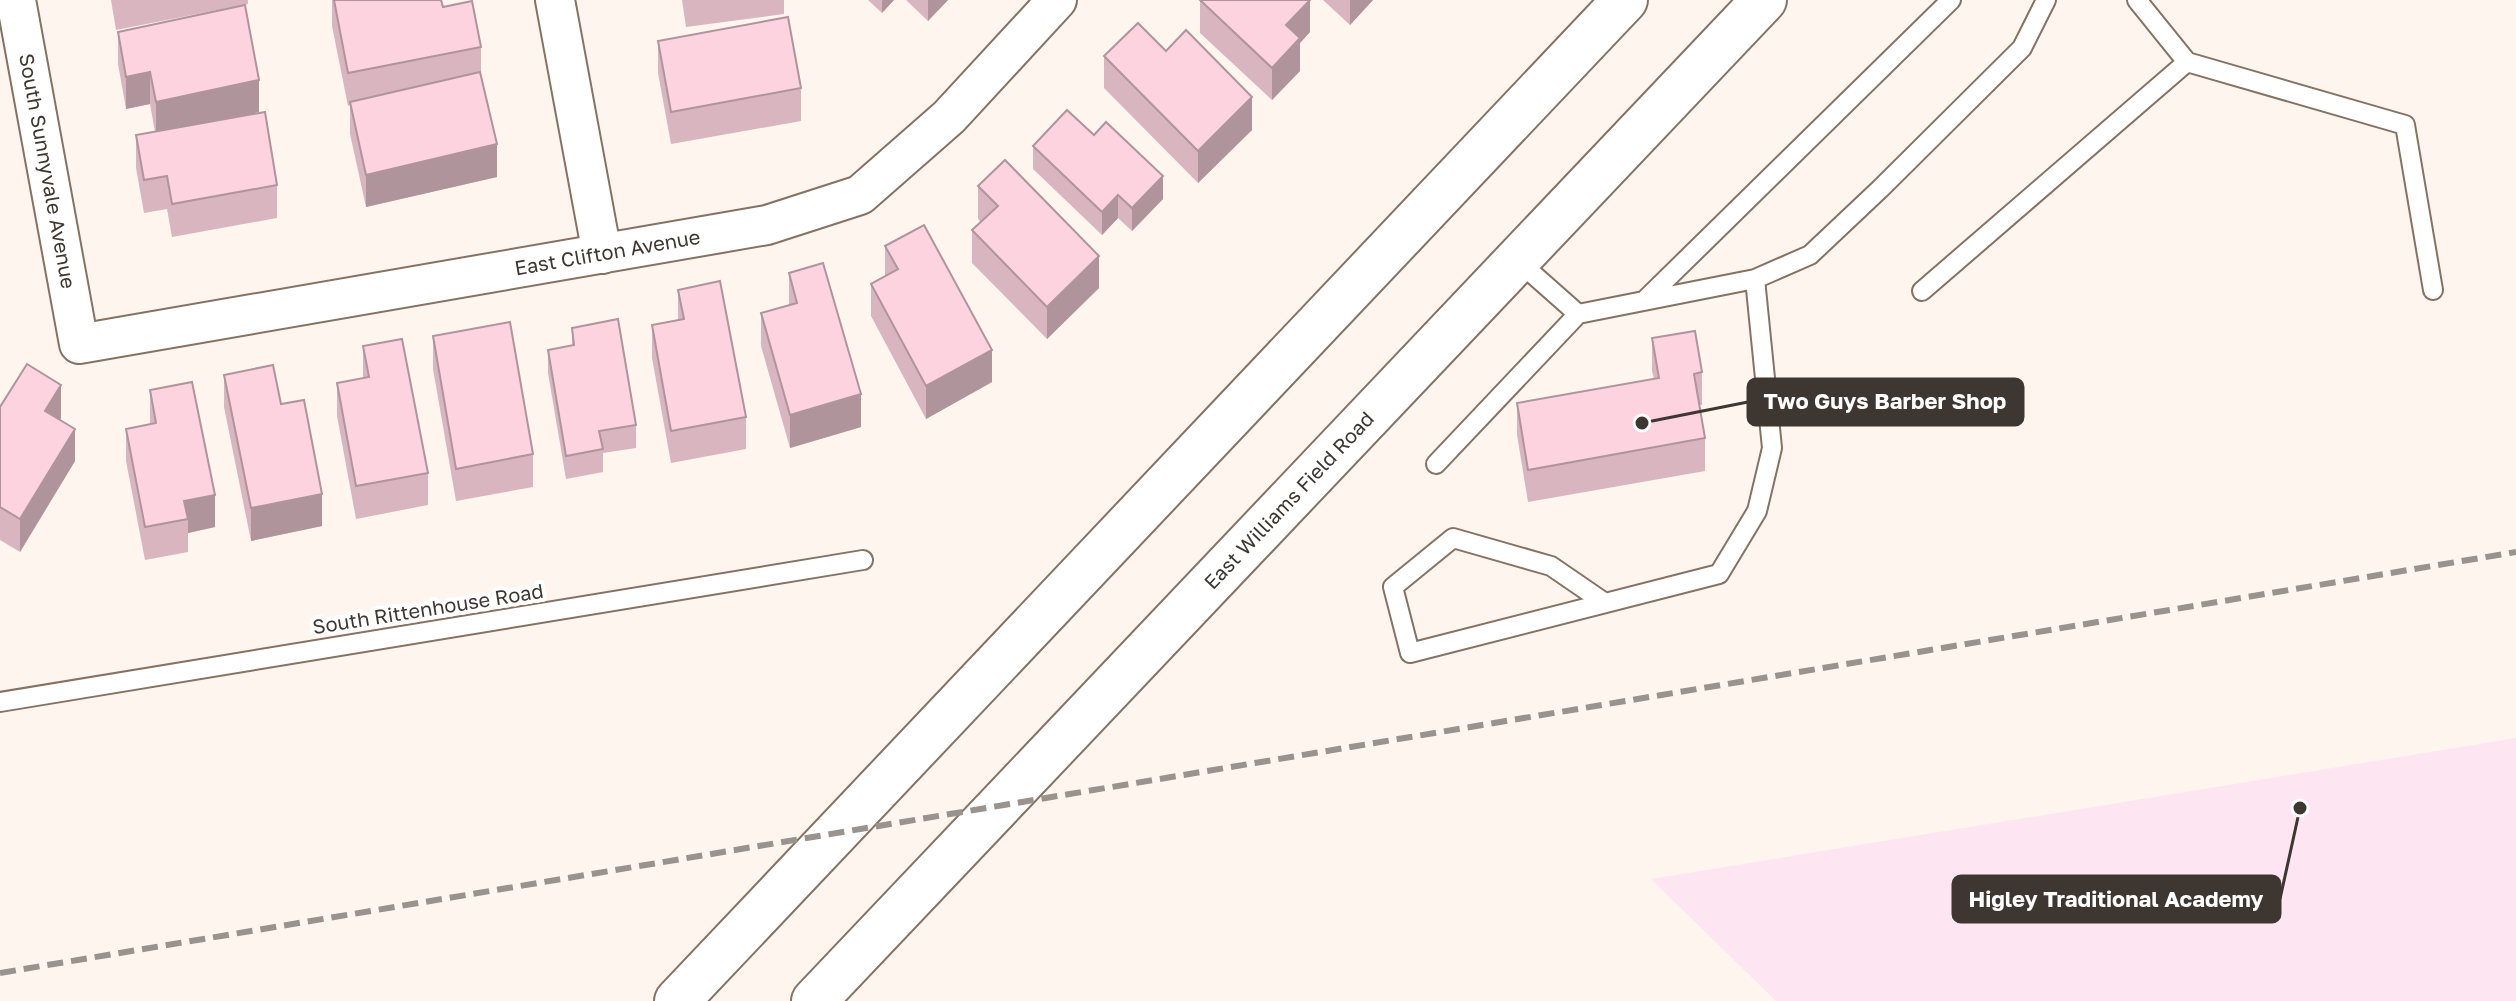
<svg xmlns="http://www.w3.org/2000/svg" width="2516" height="1001" font-family="'Golos Text',sans-serif">
<rect width="100%" height="100%" fill="#fef5ef"/>
<!-- education -->
<path fill="#fde6f2" d="M 2516,738 L 2516,1001 L 1776,1001 L 1651,879 Z"/>
<g fill="none" stroke-linecap="round" stroke-linejoin="round">
<defs>
<path id="lane" d="M 2187,62 L 2405,125 L 2433,290
M 1517,260 L 1578,314
M 1755,279 L 1810,255 L 1880,189 L 2022,48 L 2046,0
M 1922,291 L 2187,62 L 2137,0
M 1644,301 L 1951,0
M 1436,464 L 1578,314 L 1755,279 L 1772,448 L 1757,511 L 1719,574 L 1410,653 L 1393,587 L 1453,538 L 1551,566 L 1605,603
M 0,702 L 863,560"/>
<g id="street">
<path id="s1" d="M 16,0 L 79,344 L 767,225 L 860,195 L 949,117 L 1057,0"/>
<path d="M 555,0 L 602,254"/>
</g>
<g id="secondary">
<path d="M 677,1001 L 1625,0"/>
<path id="s2" d="M 814,1001 L 1764,0"/>
</g>
</defs>
<!-- lane casing -->
<use href="#lane" stroke="#857263" stroke-width="22"/>
<!-- street casing -->
<use href="#street" stroke="#857263" stroke-width="42"/>
<!-- secondary casing -->
<use href="#secondary" stroke="#857263" stroke-width="48"/>
<!-- lane -->
<use href="#lane" stroke="#fff" stroke-width="18"/>
<!-- street -->
<use href="#street" stroke="#fff" stroke-width="38"/>
<!-- secondary -->
<use href="#secondary" stroke="#fff" stroke-width="44"/>
<!-- rail -->
<path stroke="#9a928c" stroke-width="6" stroke-dasharray="16 8" stroke-linecap="butt" d="M 0,973 L 2516,552"/>
</g>
<!-- wall -->
<path fill="#d9b5c0" d="M 111,0 L 248,0 L 248,4 L 116,30 Z
M 332,0 L 441,0 L 443,7 L 481,47 L 481,74 L 497,177 L 366,207 L 350,134 L 350,105 L 348,106 L 332,26 Z
M 682,0 L 784,0 L 784,14 L 686,27 Z
M 868,0 L 894,0 L 882,13 Z
M 906,0 L 948,0 L 928,21 Z
M 1200,0 L 1310,32 L 1300,43 L 1300,71 L 1272,100 L 1200,33 Z
M 1323,0 L 1373,0 L 1350,25 Z
M 118,32 L 259,112 L 231,118 L 277,185 L 277,218 L 172,237 L 167,209 L 144,213 L 136,168 L 136,135 L 155,132 L 150,104 L 126,109 L 118,64 Z
M 658,41 L 801,88 L 801,121 L 671,144 L 658,73 Z
M 1104,56 L 1252,130 L 1198,183 L 1104,88 Z
M 1033,146 L 1163,199 L 1132,231 L 1118,218 L 1102,235 L 1033,169 Z
M 978,186 L 1099,288 L 1047,339 L 972,263 L 972,230 L 981,222 L 978,219 Z
M 885,246 L 992,382 L 926,419 L 871,316 L 871,284 L 885,276 Z
M 789,273 L 861,427 L 790,448 L 761,346 L 761,313 L 789,305 Z
M 678,290 L 746,417 L 746,449 L 671,463 L 652,358 L 652,325 L 678,320 Z
M 572,328 L 636,425 L 636,448 L 603,453 L 603,472 L 566,479 L 548,373 L 548,350 L 572,346 Z
M 433,336 L 533,454 L 533,487 L 456,501 L 433,369 Z
M 1652,338 L 1702,372 L 1702,405 L 1700,405 L 1705,438 L 1705,471 L 1528,502 L 1517,435 L 1517,403 L 1654,379 L 1652,371 Z
M 363,346 L 428,473 L 428,505 L 356,519 L 337,416 L 337,383 L 363,378 Z
M 224,375 L 281,404 L 322,526 L 251,541 L 224,407 Z
M 150,390 L 215,527 L 188,533 L 188,552 L 145,560 L 126,461 L 126,429 L 150,424 Z
M 0,407 L 61,418 L 60,420 L 75,461 L 20,552 L 0,540 Z"/>
<!-- shaded-wall -->
<path fill="#b0949c" d="M 882,0 L 894,0 L 882,13 Z
M 928,0 L 948,0 L 928,21 Z
M 1310,0 L 1310,32 L 1300,43 L 1300,71 L 1272,100 L 1272,68 L 1286,25 Z
M 1350,0 L 1373,0 L 1350,25 Z
M 150,72 L 150,104 L 126,109 L 126,77 Z
M 259,80 L 259,112 L 156,134 L 156,102 Z
M 1252,97 L 1252,130 L 1198,183 L 1198,151 Z
M 497,144 L 497,177 L 366,207 L 366,175 Z
M 1163,176 L 1163,199 L 1132,231 L 1132,208 Z
M 1118,195 L 1118,218 L 1102,235 L 1102,212 Z
M 1099,256 L 1099,288 L 1047,339 L 1047,307 Z
M 992,350 L 992,382 L 926,419 L 926,386 Z
M 61,385 L 61,418 L 45,443 L 45,411 Z
M 861,394 L 861,427 L 790,448 L 790,415 Z
M 75,429 L 75,461 L 20,552 L 20,519 Z
M 322,494 L 322,526 L 251,541 L 251,508 Z
M 215,495 L 215,527 L 188,533 L 188,519 L 184,501 Z"/>
<!-- building -->
<path fill="#fcd3df" stroke="#b0949c" stroke-width="2" d="M 334,0 L 441,0 L 443,7 L 472,1 L 481,47 L 348,73 Z
M 1200,0 L 1310,0 L 1286,25 L 1300,38 L 1272,68 Z
M 245,5 L 259,80 L 156,102 L 150,72 L 126,77 L 118,32 Z
M 788,17 L 801,88 L 671,112 L 658,41 Z
M 1138,23 L 1166,51 L 1186,30 L 1252,97 L 1198,151 L 1104,56 Z
M 480,72 L 497,144 L 366,175 L 350,102 Z
M 1067,110 L 1094,135 L 1106,122 L 1163,176 L 1132,208 L 1118,195 L 1102,212 L 1033,146 Z
M 265,112 L 277,185 L 172,204 L 167,176 L 144,180 L 136,135 Z
M 1005,160 L 1099,256 L 1047,307 L 972,230 L 998,206 L 978,186 Z
M 924,225 L 992,350 L 926,386 L 871,284 L 898,269 L 885,246 Z
M 823,263 L 861,394 L 790,415 L 761,313 L 797,303 L 789,273 Z
M 720,281 L 746,417 L 671,431 L 652,325 L 684,319 L 678,290 Z
M 618,319 L 636,425 L 599,431 L 603,449 L 566,456 L 548,350 L 574,345 L 572,328 Z
M 510,322 L 533,454 L 456,469 L 433,336 Z
M 1695,331 L 1702,372 L 1694,374 L 1705,438 L 1528,470 L 1517,403 L 1659,378 L 1652,338 Z
M 402,339 L 428,473 L 356,486 L 337,383 L 369,377 L 363,346 Z
M 27,364 L 61,385 L 45,411 L 75,429 L 20,519 L 0,507 L 0,407 Z
M 273,365 L 281,404 L 304,400 L 322,494 L 251,508 L 224,375 Z
M 192,382 L 215,495 L 184,501 L 188,519 L 145,527 L 126,429 L 156,423 L 150,390 Z"/>
<g text-anchor="middle" stroke-width="8" stroke-linejoin="round" paint-order="stroke">
<!-- street labels -->
<g font-size="20" fill="#3e3630" stroke="#fff">
<text dy="7" stroke="none"><textPath href="#s1" startOffset="174">South Sunnyvale Avenue</textPath></text>
<text dy="7" stroke="none"><textPath href="#s1" startOffset="886">East Clifton Avenue</textPath></text>
<text dy="7" stroke="none"><textPath href="#s2" startOffset="690">East Williams Field Road</textPath></text>
<text transform="translate(428 609) rotate(-9)" y="7">South Rittenhouse Road</text>
</g>
</g>
<!-- callouts -->
<path fill="none" stroke="#3e3630" stroke-width="3" d="M1642 423L1748 402M2300 808L2280 899"/>
<g fill="#3e3630" stroke="#fff" stroke-width="3">
<circle cx="1642" cy="423" r="8"/>
<circle cx="2300" cy="808" r="8"/>
</g>
<g fill="#3e3630" stroke="#3e3630" stroke-width="3">
<rect x="1748" y="379" width="275" height="46" rx="8"/>
<rect x="1953" y="876" width="327" height="46" rx="8"/>
</g>
<g font-size="22" text-anchor="middle" font-weight="bold" fill="#fff">
<text x="1885" y="409">Two Guys Barber Shop</text>
<text x="2116" y="907">Higley Traditional Academy</text>
</g>
</svg>
